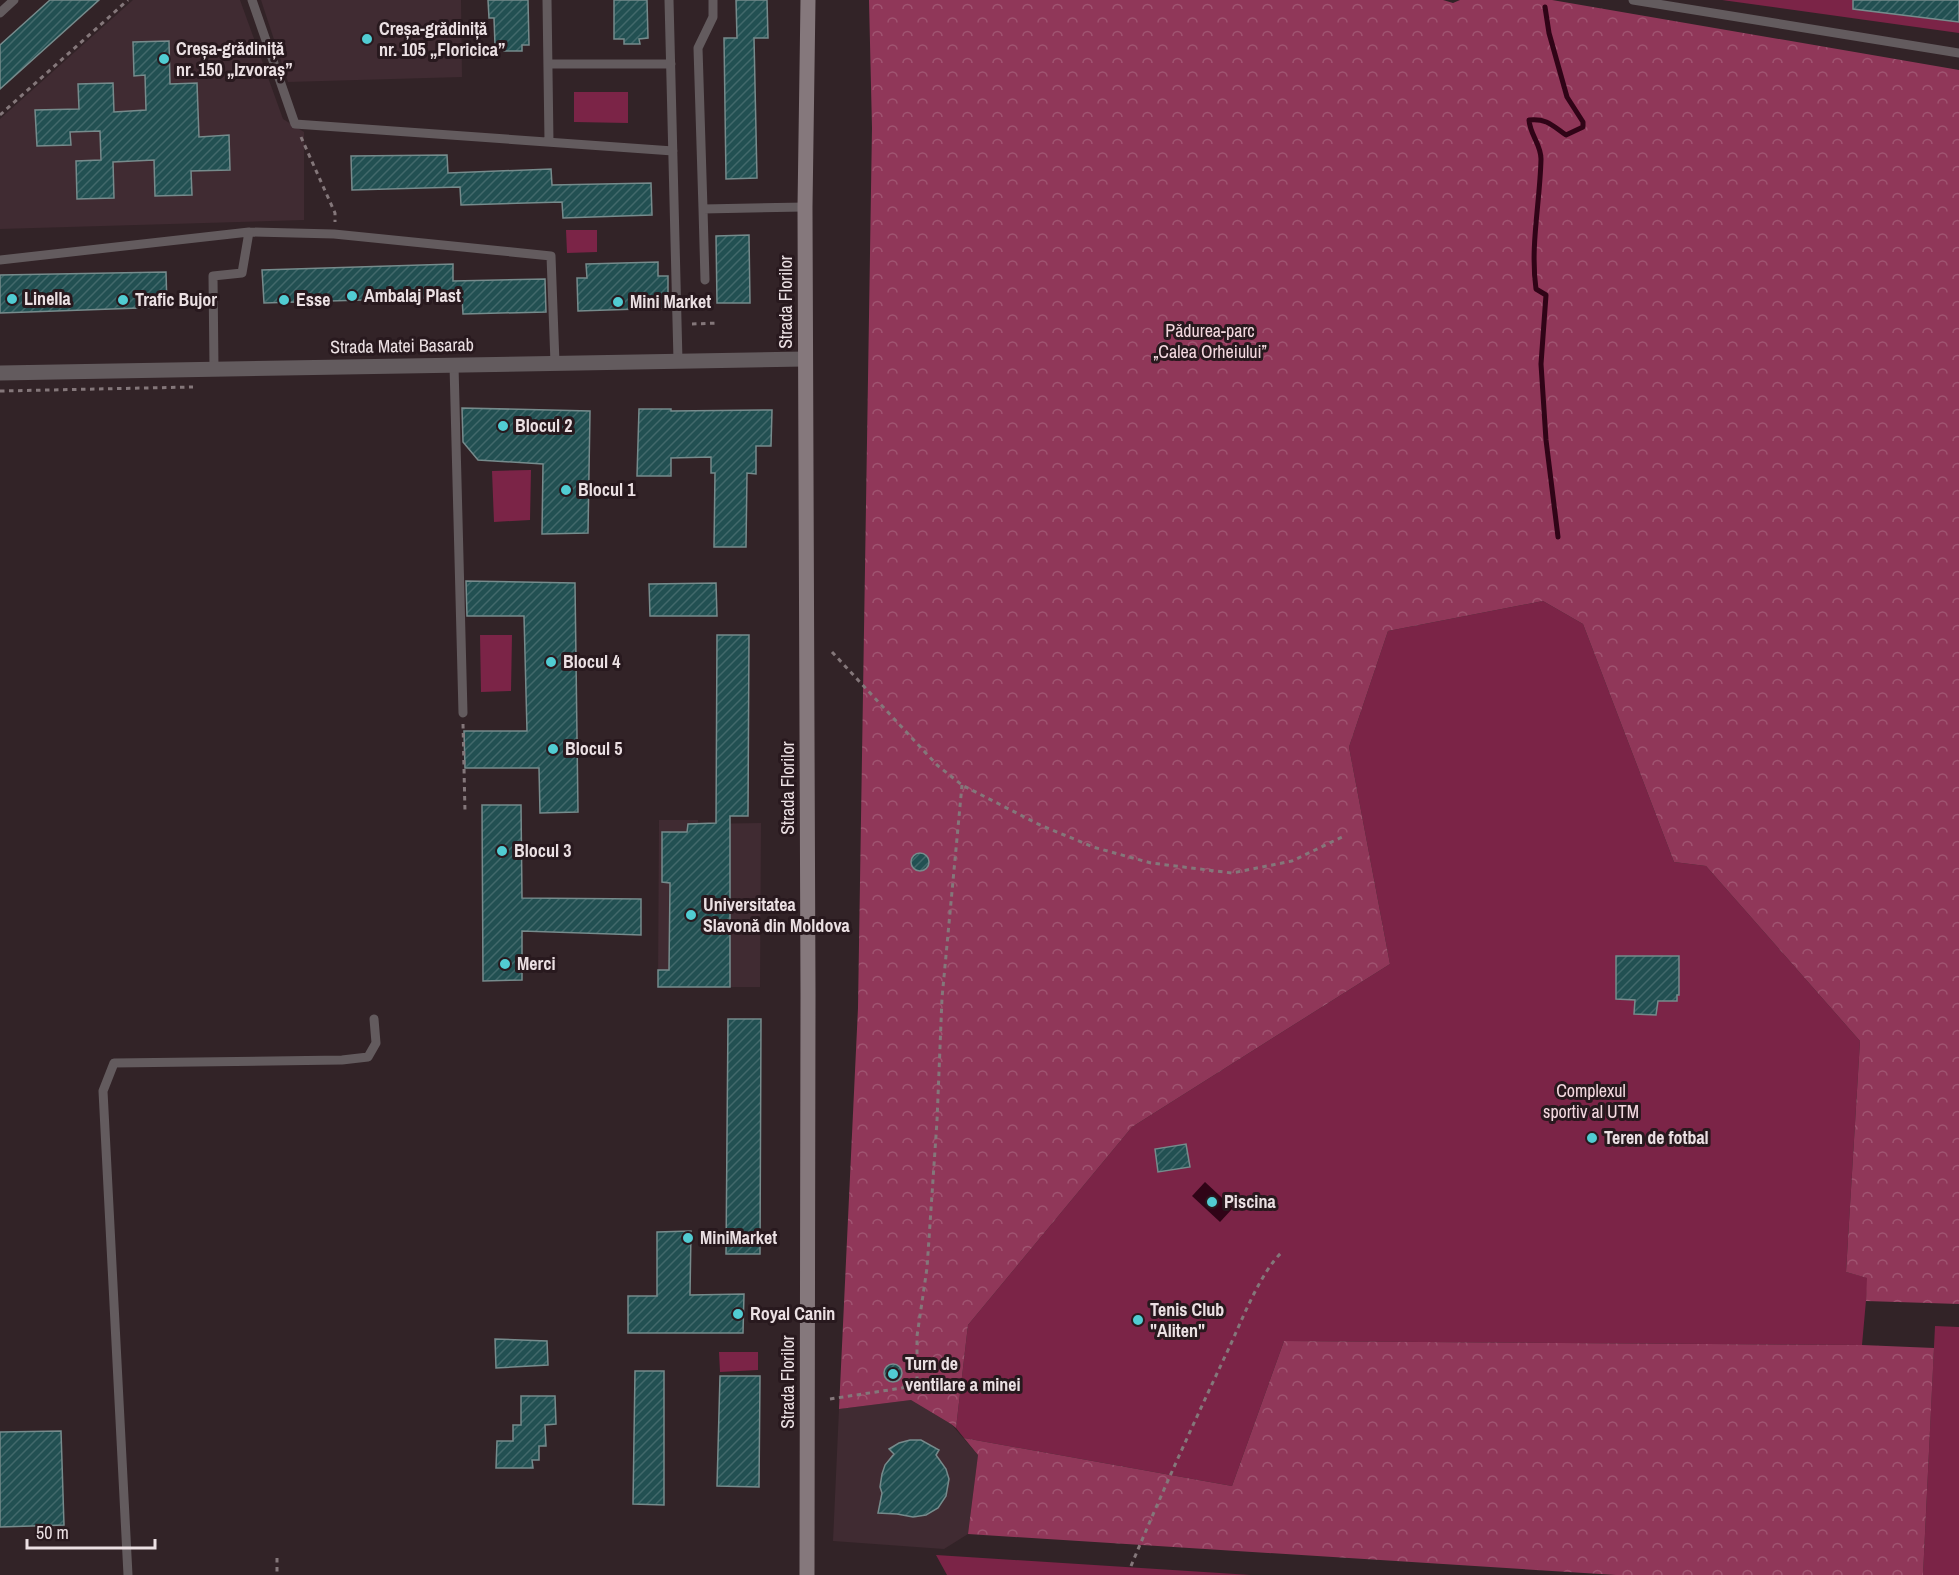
<svg xmlns="http://www.w3.org/2000/svg" width="1959" height="1575" font-family="'Archivo Narrow',sans-serif">
<defs>
<pattern id="forest-crowns" width="20" height="18" patternUnits="userSpaceOnUse" patternTransform="scale(1.5)"><rect width="20" height="18" fill="#903759"/><path d="M2 6a3 3 0 1 1 6 0M12 15a3 3 0 1 1 6 0" fill="none" stroke="#a05471"/></pattern>
<pattern id="building-hatch" width="6" height="6" patternUnits="userSpaceOnUse" patternTransform="scale(1.5)"><rect width="6" height="6" fill="#225052"/><path d="M-1 1l2-2M0 6l6-6M5 7l2-2" fill="none" stroke="#42696b"/></pattern>
</defs>
<rect width="100%" height="100%" fill="#322327"/>
<!-- built -->
<path fill="#402b32" d="M 133,0 L 240,0 L 283,119 L 304,132 L 304,220 L 0,229 L 0,119 Z
M 261,0 L 461,0 L 462,77 L 288,82 Z
M 659,820 L 698,820 L 698,824 L 761,823 L 760,987 L 658,987 Z
M 911,1400 L 951,1424 L 978,1455 L 968,1534 L 944,1549 L 833,1541 L 839,1409 Z"/>
<!-- green -->
<path fill="#7b2447" d="M 1722,0 L 1959,0 L 1959,33 Z
M 574,92 L 628,92 L 628,123 L 574,122 Z
M 566,230 L 597,230 L 597,252 L 567,253 Z
M 531,470 L 530,520 L 494,522 L 492,471 Z
M 1543,601 L 1583,624 L 1674,862 L 1706,866 L 1860,1041 L 1846,1272 L 1868,1278 L 1862,1345 L 1284,1341 L 1232,1486 L 964,1438 L 956,1428 L 968,1325 L 1132,1127 L 1390,964 L 1349,747 L 1388,631 Z
M 512,635 L 511,691 L 481,692 L 480,635 Z
M 1935,1326 L 1959,1327 L 1959,1575 L 1923,1575 Z
M 719,1352 L 758,1352 L 758,1370 L 720,1372 Z
M 936,1555 L 1251,1575 L 947,1575 Z"/>
<!-- forest -->
<path fill="url(#forest-crowns)" d="M 869,0 L 1443,0 L 1453,3 L 1460,0 L 1552,0 L 1959,70 L 1959,1304 L 1866,1301 L 1867,1278 L 1846,1272 L 1860,1041 L 1706,866 L 1674,862 L 1583,624 L 1543,601 L 1388,631 L 1349,747 L 1390,964 L 1132,1127 L 968,1325 L 956,1428 L 951,1424 L 911,1400 L 839,1409 L 858,1008 L 872,128 Z
M 1284,1341 L 1862,1345 L 1934,1348 L 1923,1575 L 1616,1575 L 968,1534 L 978,1455 L 964,1438 L 1232,1486 Z"/>
<!-- water -->
<path fill="#300417" d="M 1205,1182 L 1233,1208 L 1220,1222 L 1192,1196 Z"/>
<g fill="none" stroke-linecap="round" stroke-linejoin="round">
<!-- stream -->
<path stroke="#300417" stroke-width="5" d="M 1545,7 L 1549,33 L 1567,97 L 1583,122 L 1583,127 L 1566,135 C 1553,126 1547,118 1529,120 C 1530,135 1541,144 1541,159 C 1540,203 1530,246 1536,289 L 1546,295 L 1541,364 L 1546,440 L 1558,537"/>
</g>
<!-- building -->
<path fill="url(#building-hatch)" stroke="#768b8c" stroke-width="1.5" d="M 50,0 L 99,0 L 0,89 L 0,45 Z
M 488,0 L 528,0 L 529,45 L 522,45 L 522,51 L 504,51 L 504,45 L 495,45 L 494,18 L 489,18 Z
M 614,0 L 647,0 L 648,38 L 639,39 L 640,44 L 624,44 L 624,39 L 614,39 Z
M 736,0 L 767,0 L 768,38 L 754,38 L 757,178 L 726,179 L 724,38 L 737,38 Z
M 1853,0 L 1959,0 L 1959,22 L 1853,9 Z
M 169,41 L 170,84 L 197,83 L 199,137 L 229,135 L 230,170 L 191,171 L 192,195 L 155,196 L 154,160 L 113,162 L 114,198 L 77,199 L 76,161 L 101,160 L 100,131 L 70,132 L 71,145 L 37,146 L 35,110 L 79,109 L 78,84 L 113,83 L 114,112 L 146,110 L 145,75 L 134,76 L 133,42 Z
M 447,155 L 448,173 L 551,169 L 552,185 L 651,183 L 652,215 L 563,218 L 562,202 L 461,205 L 460,187 L 352,190 L 351,156 Z
M 749,235 L 750,303 L 717,303 L 716,236 Z
M 658,262 L 658,276 L 668,276 L 668,308 L 578,311 L 577,278 L 587,278 L 586,264 Z
M 453,264 L 453,281 L 545,279 L 546,312 L 463,314 L 462,297 L 264,303 L 262,270 Z
M 166,272 L 167,307 L 0,313 L 0,275 Z
M 462,408 L 590,411 L 588,533 L 542,534 L 543,464 L 478,460 L 463,442 Z
M 639,409 L 671,409 L 671,411 L 772,410 L 771,446 L 756,446 L 756,474 L 747,473 L 746,547 L 714,547 L 715,473 L 711,473 L 711,457 L 671,458 L 671,476 L 637,476 Z
M 466,581 L 575,583 L 578,812 L 540,813 L 539,768 L 465,768 L 464,731 L 527,731 L 524,616 L 467,616 Z
M 716,583 L 717,616 L 650,616 L 649,584 Z
M 717,635 L 749,635 L 748,816 L 730,816 L 730,987 L 658,987 L 658,970 L 669,970 L 670,883 L 662,882 L 662,832 L 687,832 L 688,824 L 716,823 Z
M 482,805 L 521,805 L 522,898 L 641,899 L 641,935 L 522,931 L 522,980 L 483,981 Z
M911 862a9 9 0 1 1 18 0a9 9 0 1 1-18 0Z
M 1616,956 L 1679,956 L 1679,995 L 1677,995 L 1677,1001 L 1658,1001 L 1656,1015 L 1634,1014 L 1635,1000 L 1616,999 Z
M 728,1019 L 761,1019 L 760,1254 L 726,1254 Z
M 1186,1144 L 1190,1167 L 1158,1172 L 1155,1149 Z
M 691,1231 L 690,1295 L 744,1294 L 743,1333 L 628,1333 L 628,1296 L 657,1296 L 657,1232 Z
M 495,1339 L 547,1341 L 548,1365 L 496,1368 Z
M884 1373a9 9 0 1 1 18 0a9 9 0 1 1-18 0Z
M 635,1371 L 664,1371 L 664,1505 L 633,1504 Z
M 720,1376 L 760,1376 L 759,1487 L 717,1486 Z
M 521,1396 L 555,1396 L 556,1424 L 545,1425 L 546,1446 L 539,1446 L 539,1460 L 532,1460 L 533,1468 L 496,1468 L 497,1441 L 513,1441 L 513,1425 L 521,1425 Z
M 61,1431 L 64,1525 L 0,1527 L 0,1432 Z
M 910,1440 L 921,1440 L 939,1450 L 936,1455 L 946,1469 L 949,1479 L 946,1496 L 938,1508 L 926,1515 L 913,1517 L 897,1514 L 878,1513 L 882,1493 L 880,1487 L 882,1474 L 885,1465 L 894,1454 L 889,1449 L 899,1443 Z"/>
<g fill="none" stroke-linecap="round" stroke-linejoin="round">
<!-- path -->
<path stroke="#84777a" stroke-width="3" stroke-dasharray="4.5 4.5" stroke-linecap="butt" d="M 0,115 L 128,0
M 301,137 L 335,213 L 335,222
M 692,324 L 718,323
M 0,391 L 193,387
M 832,652 L 937,765 L 962,785 L 1038,824 L 1093,847 L 1151,863 L 1232,873 L 1292,861 L 1342,837
M 463,724 L 465,812
M 830,1399 L 902,1388 L 917,1382 L 917,1336 L 927,1268 L 937,1121 L 942,998 L 962,785
M 277,1558 L 277,1574
M 1131,1566 C 1162,1492 1195,1420 1229,1348 C 1242,1320 1260,1273 1282,1252"/>
<!-- service -->
<path stroke="#635b5e" stroke-width="9" d="M 252,0 L 295,124 L 673,151
M 547,0 L 549,142
M 669,0 L 678,361
M 713,0 L 713,17 L 698,48 L 703,209 L 805,207
M 1633,0 L 1959,53
M 0,13 L 14,0
M 548,64 L 671,64
M 703,209 L 705,280
M 0,260 L 249,232 L 334,234 L 551,256 L 555,363
M 454,365 L 463,713
M 214,369 L 213,276 L 242,273 L 249,232
M 128,1575 L 103,1091 L 114,1063 L 342,1060 L 368,1057 L 376,1043 L 374,1019"/>
<!-- tertiary -->
<path stroke="#635b5e" stroke-width="15" d="M 0,373 L 805,359"/>
<!-- secondary -->
<path stroke="#85787c" stroke-width="15" d="M 807,1575 L 808,995 L 805,207 L 808,0"/>
</g>
<!-- markers -->
<g fill="#51ccd2" stroke="#28191e" stroke-width="2">
<circle cx="367" cy="39" r="6"/>
<circle cx="164" cy="59" r="6"/>
<circle cx="352" cy="296" r="6"/>
<circle cx="12" cy="299" r="6"/>
<circle cx="123" cy="300" r="6"/>
<circle cx="284" cy="300" r="6"/>
<circle cx="618" cy="302" r="6"/>
<circle cx="503" cy="426" r="6"/>
<circle cx="566" cy="490" r="6"/>
<circle cx="551" cy="662" r="6"/>
<circle cx="553" cy="749" r="6"/>
<circle cx="502" cy="851" r="6"/>
<circle cx="691" cy="915" r="6"/>
<circle cx="505" cy="964" r="6"/>
<circle cx="1592" cy="1138" r="6"/>
<circle cx="1212" cy="1202" r="6"/>
<circle cx="688" cy="1238" r="6"/>
<circle cx="738" cy="1314" r="6"/>
<circle cx="1138" cy="1320" r="6"/>
<circle cx="893" cy="1374" r="6"/>
</g>
<g text-anchor="middle" stroke-width="6" stroke-linejoin="round" paint-order="stroke">
<!-- poi labels -->
<g font-size="18" font-weight="bold" fill="#ebe0e3" stroke="#28191e" text-anchor="start">
<text x="379" y="35">Creșa-grădiniță<tspan x="379" dy="21">nr. 105 „Floricica”</tspan></text>
<text x="176" y="55">Creșa-grădiniță<tspan x="176" dy="21">nr. 150 „Izvoraș”</tspan></text>
<text x="364" y="302">Ambalaj Plast</text>
<text x="24" y="305">Linella</text>
<text x="135" y="306">Trafic Bujor</text>
<text x="296" y="306">Esse</text>
<text x="630" y="308">Mini Market</text>
<text x="515" y="432">Blocul 2</text>
<text x="578" y="496">Blocul 1</text>
<text x="563" y="668">Blocul 4</text>
<text x="565" y="755">Blocul 5</text>
<text x="514" y="857">Blocul 3</text>
<text x="703" y="911">Universitatea<tspan x="703" dy="21">Slavonă din Moldova</tspan></text>
<text x="517" y="970">Merci</text>
<text x="1604" y="1144">Teren de fotbal</text>
<text x="1224" y="1208">Piscina</text>
<text x="700" y="1244">MiniMarket</text>
<text x="1150" y="1316">Tenis Club<tspan x="1150" dy="21">"Aliten"</tspan></text>
<text x="750" y="1320">Royal Canin</text>
<text x="905" y="1370">Turn de<tspan x="905" dy="21">ventilare a minei</tspan></text>
</g>
<!-- street labels -->
<g font-size="18" fill="#ebe0e3" stroke="#28191e">
<text transform="translate(786 302) rotate(-90)" y="6">Strada Florilor</text>
<text transform="translate(402 346) rotate(-1)" y="6">Strada Matei Basarab</text>
<text transform="translate(788 788) rotate(-90)" y="6">Strada Florilor</text>
<text transform="translate(788 1382) rotate(-90)" y="6">Strada Florilor</text>
</g>
<!-- park labels -->
<g font-size="18" fill="#f4d9e0" stroke="#28191e">
<text x="1210" y="337">Pădurea-parc<tspan x="1210" dy="21">„Calea Orheiului”</tspan></text>
<text x="1591" y="1097">Complexul<tspan x="1591" dy="21">sportiv al UTM</tspan></text>
</g>
</g>
<!-- scale -->
<path d="M27 1539v9h128v-9" fill="none" stroke="#ebe0e3" stroke-width="3"/>
<text x="36" y="1539" font-size="18" fill="#ebe0e3" stroke="#28191e" stroke-width="4.5" paint-order="stroke">50 m</text>
</svg>
